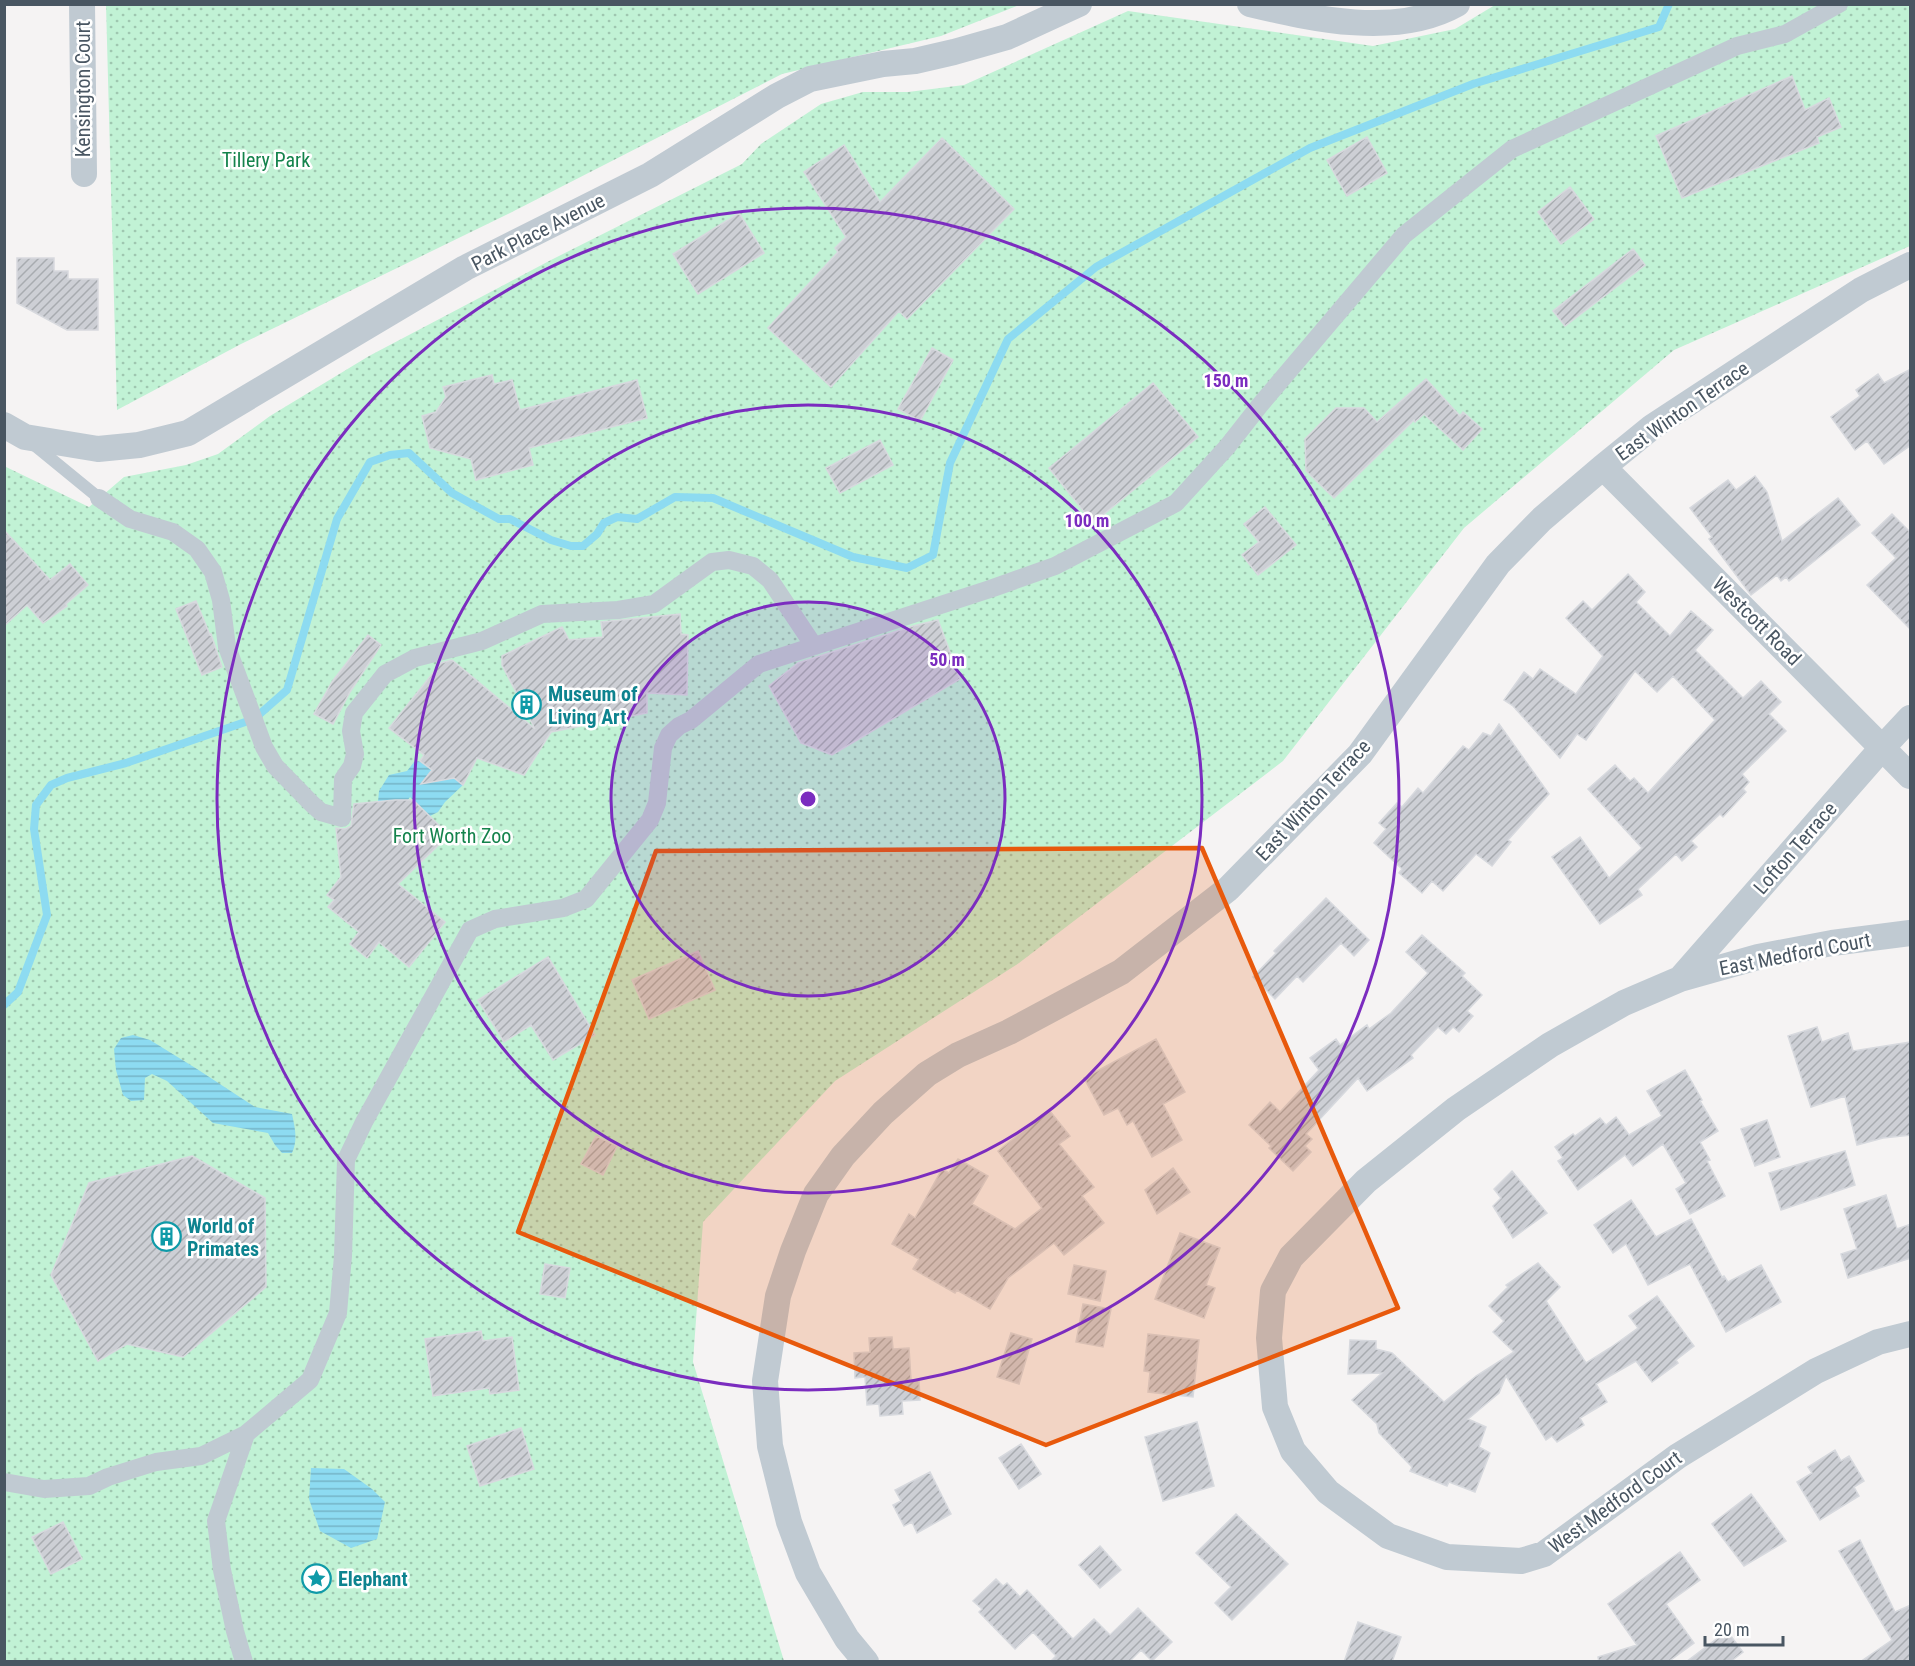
<svg xmlns="http://www.w3.org/2000/svg" width="1915" height="1666" font-family="'Roboto Condensed',sans-serif">
<defs>
<pattern id="green-dots" width="8" height="8" patternUnits="userSpaceOnUse" patternTransform="scale(1.5)"><rect width="8" height="8" fill="#c1f2d5"/><path d="M2 2h.1M6 6h.1" fill="none" stroke="#9fc7b0" stroke-width="1.8" stroke-linecap="round"/></pattern>
<pattern id="water-rules" width="6" height="5" patternUnits="userSpaceOnUse" patternTransform="scale(1.5)"><rect width="6" height="5" fill="#8ddbf1"/><path d="M0 2.5h6" fill="none" stroke="#75b4c7"/></pattern>
<pattern id="building-hatch" width="6" height="6" patternUnits="userSpaceOnUse" patternTransform="scale(1.5)"><rect width="6" height="6" fill="#cdcfd5"/><path d="M-1 1l2-2M0 6l6-6M5 7l2-2" fill="none" stroke="#a8abb0"/></pattern>
</defs>
<rect width="100%" height="100%" fill="#f5f3f3"/>
<!-- green -->
<path fill="url(#green-dots)" d="M 106,5 L 1019,5 L 941,36 L 782,74 L 510,213 L 241,344 L 117,410 Z
M 1495,5 L 1910,5 L 1910,246 L 1674,350 L 1464,528 L 1283,761 L 1019,963 L 835,1081 L 703,1222 L 693,1362 L 784,1661 L 5,1661 L 4,466 L 89,507 L 124,477 L 186,465 L 218,454 L 270,416 L 369,356 L 551,260 L 742,164 L 761,144 L 821,104 L 863,92 L 908,92 L 964,85 L 1128,11 L 1373,46 L 1455,29 Z"/>
<!-- water -->
<path fill="url(#water-rules)" d="M 420,761 L 444,780 L 454,778 L 463,785 L 445,802 L 438,812 L 430,816 L 410,797 L 405,804 L 401,800 L 378,802 L 379,791 L 389,775 L 407,771 L 414,762 Z
M 133,1035 L 150,1040 L 197,1069 L 255,1107 L 292,1114 C 295,1128 298,1140 292,1153 L 282,1153 L 275,1145 L 268,1133 L 213,1123 L 167,1081 L 152,1074 L 145,1078 L 144,1100 L 131,1101 L 123,1095 L 116,1070 L 114,1049 L 121,1038 Z
M 311,1468 L 344,1469 L 372,1489 L 385,1502 L 377,1539 L 351,1548 L 320,1531 L 309,1499 Z"/>
<g fill="none" stroke-linecap="round" stroke-linejoin="round">
<!-- stream -->
<path stroke="#8ddbf1" stroke-width="8" d="M 4,1005 L 18,992 L 47,915 L 34,829 L 36,805 L 51,785 L 67,778 L 126,763 L 254,719 L 287,690 L 337,519 L 370,462 L 390,455 L 409,453 L 452,493 L 499,519 L 510,519 L 551,540 L 571,546 L 583,546 L 597,534 L 604,523 L 617,517 L 637,519 L 675,497 L 713,498 L 853,557 L 907,568 L 933,555 L 950,463 L 1008,339 L 1096,267 L 1310,148 L 1473,84 L 1659,27 L 1669,4"/>
</g>
<!-- building -->
<path fill="url(#building-hatch)" stroke="#d7d9de" stroke-width="1.5" d="M 1792,76 L 1805,110 L 1829,98 L 1841,127 L 1817,137 L 1819,143 L 1682,198 L 1656,136 Z
M 1367,137 L 1387,173 L 1347,196 L 1327,160 Z
M 942,138 L 1014,209 L 907,319 L 899,311 L 831,387 L 768,328 L 838,252 L 835,248 L 846,237 L 804,172 L 844,145 L 880,202 Z
M 1570,187 L 1594,219 L 1561,244 L 1538,212 Z
M 739,213 L 764,253 L 698,294 L 673,254 Z
M 1633,249 L 1645,265 L 1565,326 L 1553,311 Z
M 17,258 L 54,258 L 54,271 L 68,271 L 68,279 L 98,279 L 98,330 L 67,330 L 17,303 Z
M 932,348 L 953,360 L 920,421 L 898,409 Z
M 1911,369 L 1911,445 L 1884,464 L 1867,441 L 1855,450 L 1831,417 L 1860,396 L 1856,390 L 1878,374 L 1884,383 Z
M 492,375 L 494,384 L 512,380 L 520,410 L 637,380 L 647,418 L 529,448 L 533,465 L 476,480 L 471,459 L 430,448 L 422,416 L 436,412 L 446,397 L 443,387 Z
M 1426,379 L 1460,416 L 1463,412 L 1482,429 L 1463,450 L 1424,414 L 1415,422 L 1414,420 L 1334,498 L 1306,471 L 1305,439 L 1336,408 L 1364,408 L 1377,422 Z
M 1153,383 L 1198,437 L 1093,523 L 1049,468 Z
M 880,440 L 893,465 L 840,493 L 826,468 Z
M 1755,476 L 1767,492 L 1782,541 L 1838,498 L 1860,525 L 1789,581 L 1786,577 L 1781,581 L 1777,575 L 1751,595 L 1709,539 L 1712,537 L 1690,508 L 1728,480 L 1736,490 Z
M 1265,507 L 1296,545 L 1258,575 L 1242,555 L 1259,542 L 1244,524 Z
M 1892,514 L 1911,533 L 1911,630 L 1867,585 L 1896,558 L 1872,533 Z
M 4,530 L 50,580 L 70,564 L 88,585 L 66,604 L 67,606 L 43,623 L 27,605 L 4,626 Z
M 1628,574 L 1645,592 L 1636,602 L 1670,636 L 1691,611 L 1713,630 L 1695,650 L 1743,698 L 1761,681 L 1781,702 L 1769,714 L 1786,731 L 1742,774 L 1749,782 L 1743,789 L 1746,792 L 1723,817 L 1720,814 L 1691,841 L 1697,847 L 1682,861 L 1676,854 L 1638,889 L 1642,895 L 1600,924 L 1552,857 L 1580,837 L 1609,878 L 1642,848 L 1588,789 L 1615,765 L 1630,781 L 1634,778 L 1648,793 L 1715,720 L 1673,676 L 1657,692 L 1635,671 L 1586,740 L 1577,734 L 1560,758 L 1513,706 L 1504,700 L 1524,672 L 1533,679 L 1540,669 L 1576,694 L 1603,656 L 1566,618 L 1583,601 L 1592,610 Z
M 196,601 L 210,635 L 211,634 L 222,667 L 202,675 L 176,609 Z
M 680,614 L 681,634 L 688,635 L 687,695 L 647,693 L 647,713 L 551,732 L 524,775 L 477,758 L 463,785 L 454,778 L 421,784 L 432,770 L 420,761 L 424,755 L 389,728 L 441,663 L 452,660 L 535,729 L 502,665 L 502,656 L 562,627 L 569,640 L 603,637 L 601,622 Z
M 938,620 L 960,679 L 832,755 L 801,743 L 769,686 L 798,663 L 913,626 Z
M 368,635 L 381,645 L 350,692 L 333,724 L 314,714 L 332,682 Z
M 1499,724 L 1549,794 L 1508,840 L 1511,842 L 1492,866 L 1476,854 L 1443,891 L 1432,881 L 1422,893 L 1399,873 L 1402,869 L 1374,843 L 1386,829 L 1379,823 L 1397,803 L 1402,807 L 1418,788 L 1423,793 L 1463,746 L 1469,750 L 1483,733 L 1491,736 Z
M 395,800 L 413,800 L 449,835 L 398,884 L 445,922 L 409,967 L 379,942 L 367,958 L 350,944 L 359,932 L 328,907 L 334,900 L 327,895 L 341,877 L 336,828 L 345,829 L 351,826 L 354,804 Z
M 1326,898 L 1369,940 L 1354,956 L 1341,943 L 1303,982 L 1297,976 L 1275,999 L 1253,977 L 1276,953 L 1274,951 Z
M 1422,935 L 1465,973 L 1462,976 L 1482,995 L 1467,1011 L 1473,1016 L 1459,1032 L 1453,1027 L 1446,1034 L 1438,1027 L 1411,1055 L 1413,1058 L 1367,1091 L 1358,1078 L 1306,1134 L 1312,1139 L 1305,1146 L 1311,1152 L 1293,1171 L 1269,1148 L 1271,1146 L 1249,1125 L 1270,1102 L 1280,1112 L 1319,1070 L 1310,1058 L 1336,1039 L 1340,1045 L 1367,1025 L 1369,1029 L 1391,1013 L 1428,973 L 1406,952 Z
M 698,951 L 715,990 L 649,1019 L 632,980 Z
M 548,957 L 595,1035 L 553,1060 L 531,1025 L 504,1042 L 478,1000 Z
M 1817,1027 L 1822,1042 L 1848,1033 L 1853,1051 L 1911,1042 L 1911,1135 L 1883,1138 L 1857,1145 L 1845,1096 L 1811,1107 L 1788,1036 Z
M 1156,1039 L 1185,1092 L 1163,1104 L 1182,1140 L 1152,1157 L 1133,1121 L 1127,1125 L 1118,1108 L 1104,1115 L 1084,1078 Z
M 1685,1070 L 1702,1100 L 1700,1101 L 1718,1131 L 1700,1142 L 1710,1160 L 1707,1161 L 1725,1196 L 1690,1214 L 1676,1189 L 1686,1183 L 1663,1144 L 1633,1166 L 1625,1155 L 1578,1190 L 1558,1161 L 1563,1158 L 1555,1147 L 1573,1134 L 1575,1136 L 1600,1118 L 1606,1125 L 1616,1117 L 1629,1135 L 1662,1116 L 1647,1091 Z
M 1049,1110 L 1070,1136 L 1059,1144 L 1094,1187 L 1082,1196 L 1104,1223 L 1064,1255 L 1054,1243 L 1008,1278 L 990,1309 L 957,1290 L 955,1293 L 913,1269 L 919,1259 L 892,1244 L 909,1214 L 915,1218 L 942,1169 L 949,1173 L 958,1159 L 988,1176 L 972,1204 L 1015,1229 L 1042,1208 L 998,1151 Z
M 1767,1120 L 1780,1157 L 1755,1166 L 1741,1129 Z
M 596,1136 L 617,1146 L 603,1175 L 581,1164 Z
M 1845,1151 L 1855,1185 L 1781,1210 L 1769,1173 Z
M 192,1156 L 265,1198 L 266,1287 L 183,1357 L 127,1344 L 98,1361 L 51,1275 L 89,1183 Z
M 1173,1168 L 1190,1192 L 1157,1214 L 1145,1190 Z
M 1512,1171 L 1547,1213 L 1513,1238 L 1493,1206 L 1501,1198 L 1494,1189 Z
M 1886,1195 L 1897,1229 L 1911,1224 L 1911,1258 L 1848,1278 L 1841,1254 L 1857,1249 L 1844,1209 Z
M 1631,1200 L 1656,1237 L 1691,1219 L 1722,1277 L 1724,1276 L 1728,1282 L 1761,1265 L 1781,1302 L 1726,1332 L 1690,1264 L 1648,1285 L 1626,1244 L 1613,1253 L 1594,1225 Z
M 1180,1233 L 1220,1248 L 1206,1285 L 1215,1288 L 1204,1318 L 1155,1299 Z
M 1538,1263 L 1560,1287 L 1546,1301 L 1586,1363 L 1610,1348 L 1638,1328 L 1629,1316 L 1657,1296 L 1694,1346 L 1676,1360 L 1678,1363 L 1652,1382 L 1636,1361 L 1596,1384 L 1607,1402 L 1580,1418 L 1584,1425 L 1557,1442 L 1552,1436 L 1546,1440 L 1506,1376 L 1499,1393 L 1468,1419 L 1486,1427 L 1479,1447 L 1490,1453 L 1475,1492 L 1449,1482 L 1447,1486 L 1410,1471 L 1412,1467 L 1379,1433 L 1377,1424 L 1352,1400 L 1382,1373 L 1348,1374 L 1350,1340 L 1376,1341 L 1376,1349 L 1392,1353 L 1444,1402 L 1476,1376 L 1514,1352 L 1493,1332 L 1504,1321 L 1489,1306 L 1508,1287 L 1506,1285 Z
M 545,1264 L 570,1268 L 565,1298 L 540,1294 Z
M 1074,1265 L 1106,1271 L 1100,1301 L 1068,1294 Z
M 1083,1304 L 1111,1309 L 1103,1347 L 1076,1342 Z
M 481,1331 L 483,1341 L 512,1337 L 519,1390 L 490,1394 L 489,1388 L 433,1396 L 425,1339 Z
M 1011,1333 L 1032,1339 L 1019,1384 L 997,1377 Z
M 1148,1334 L 1199,1340 L 1193,1397 L 1148,1392 L 1150,1372 L 1144,1371 Z
M 892,1337 L 893,1349 L 909,1348 L 911,1380 L 919,1380 L 920,1400 L 902,1401 L 903,1414 L 880,1416 L 879,1404 L 867,1405 L 865,1377 L 855,1378 L 854,1353 L 870,1352 L 869,1338 Z
M 1197,1422 L 1214,1486 L 1163,1501 L 1145,1437 Z
M 521,1428 L 534,1469 L 480,1486 L 467,1446 Z
M 1021,1444 L 1041,1474 L 1019,1489 L 999,1458 Z
M 1835,1450 L 1841,1461 L 1849,1456 L 1864,1481 L 1854,1487 L 1859,1496 L 1820,1520 L 1797,1482 L 1812,1473 L 1808,1467 Z
M 930,1472 L 951,1514 L 917,1533 L 912,1522 L 904,1526 L 893,1505 L 901,1501 L 895,1490 Z
M 1751,1494 L 1786,1541 L 1744,1566 L 1712,1524 Z
M 1236,1514 L 1288,1564 L 1232,1620 L 1215,1603 L 1231,1587 L 1196,1553 Z
M 63,1522 L 82,1559 L 51,1574 L 32,1537 Z
M 1860,1540 L 1895,1612 L 1911,1605 L 1911,1662 L 1860,1662 L 1892,1640 L 1839,1551 Z
M 1100,1546 L 1121,1570 L 1100,1588 L 1079,1565 Z
M 1680,1552 L 1700,1580 L 1666,1604 L 1694,1643 L 1668,1662 L 1599,1662 L 1598,1657 L 1637,1645 L 1608,1604 Z
M 996,1579 L 1003,1586 L 1007,1583 L 1020,1597 L 1027,1590 L 1073,1639 L 1094,1619 L 1110,1635 L 1138,1608 L 1172,1642 L 1152,1661 L 1141,1650 L 1129,1662 L 1050,1662 L 1056,1656 L 1033,1632 L 1015,1649 L 979,1612 L 982,1609 L 973,1601 Z
M 1358,1622 L 1401,1637 L 1392,1662 L 1344,1662 Z
M 1727,1631 L 1743,1652 L 1730,1662 L 1686,1662 Z"/>
<g fill="none" stroke-linecap="round" stroke-linejoin="round">
<!-- service -->
<path stroke="#c0cad2" stroke-width="12" d="M 33,444 L 99,498"/>
<!-- pedestrian -->
<path stroke="#c0cad2" stroke-width="18" d="M 99,498 L 130,519 L 173,532 L 197,549 L 213,572 L 221,600 L 227,647 L 264,747 L 275,766 L 312,804 L 321,812 L 342,818 L 343,779 L 352,766 L 355,754 L 351,731 L 354,713 L 385,674 L 415,658 L 482,641 L 542,614 L 618,610 L 654,604 L 712,562 L 729,560 L 753,566 L 770,580 L 814,646
M 4,1482 L 44,1489 L 89,1486 L 108,1477 L 156,1462 L 201,1456 L 246,1434
M 244,1662 L 235,1631 L 222,1570 L 216,1521 L 246,1434 L 310,1380 L 338,1313 L 343,1256 L 346,1160 L 364,1122 L 470,930 L 495,919 L 563,908 L 586,899 L 650,820 L 657,803 L 663,748 L 669,735 L 679,726 L 691,720 L 759,664 L 990,589 L 1055,566 L 1176,503 L 1227,447 L 1260,405 L 1404,235 L 1512,149 L 1737,46 L 1785,34 L 1839,4"/>
<!-- minor -->
<path stroke="#c0cad2" stroke-width="26" d="M 82,4 L 84,174
M 1250,4 C 1313,19 1397,38 1457,4
M 4,425 L 25,437 L 98,449 L 139,445 L 188,433 L 465,268 L 650,175 L 777,96 L 810,79 L 883,64 L 915,61 L 954,52 L 1007,37 L 1079,4
M 1603,467 L 1910,776
M 1910,933 L 1832,943 L 1758,957 L 1680,979 L 1624,1003 L 1550,1045 L 1456,1109 L 1366,1181 L 1291,1257 L 1273,1291 L 1269,1338 L 1275,1407 L 1293,1451 L 1328,1492 L 1388,1536 L 1447,1557 L 1521,1561 L 1544,1554 L 1678,1456 L 1816,1371 L 1878,1342 L 1910,1334
M 1680,979 L 1882,748 L 1910,718
M 866,1662 L 847,1639 L 808,1573 L 789,1522 L 770,1446 L 765,1381 L 778,1296 L 793,1251 L 816,1194 L 843,1156 L 883,1113 L 927,1074 L 958,1055 L 1009,1032 L 1121,972 L 1228,889 L 1360,754 L 1498,564 L 1542,519 L 1603,467 L 1652,427 L 1861,290 L 1910,265"/>
</g>
<!-- marked area -->
<path fill="#e8590c" fill-opacity="0.2" stroke="#e8590c" stroke-width="4.5" stroke-linejoin="round" d="M 1202,848 L 1398,1308 L 1046,1445 L 518,1232 L 656,851 Z"/>
<!-- distance rings -->
<circle cx="808" cy="799" r="197" fill="#7b2cbf" fill-opacity=".12"/>
<g fill="none" stroke="#7b2cbf" stroke-width="3">
<circle cx="808" cy="799" r="197"/>
<circle cx="808" cy="799" r="394"/>
<circle cx="808" cy="799" r="591"/>
</g>
<!-- icons -->
<defs>
<symbol id="building-ring" viewBox="-11 -11 22 22"><circle r="9.5" fill="#fff" stroke="#0f9aa8" stroke-width="1.5"/><path d="M-4-6H4V6H1V3H-1V6H-4ZM-2.5-4.3h1.7v1.8h-1.7ZM.8-4.3h1.7v1.8H.8ZM-2.5-1h1.7V.8h-1.7ZM.8-1h1.7V.8H.8Z" fill="#0f9aa8"/></symbol>
<symbol id="sight-ring" viewBox="-11 -11 22 22"><circle r="9.5" fill="#fff" stroke="#0f9aa8" stroke-width="1.5"/><path d="M0-6L1.8-2.2L6-1.7L2.9 1.2L3.7 5.4L0 3.3L-3.7 5.4L-2.9 1.2L-6-1.7L-1.8-2.2Z" fill="#0f9aa8"/></symbol>
</defs>
<g fill-rule="evenodd">
<use href="#building-ring" x="510" y="688" width="33" height="33"/>
<use href="#building-ring" x="150" y="1220" width="33" height="33"/>
<use href="#sight-ring" x="300" y="1562" width="33" height="33"/>
</g>
<g text-anchor="middle" stroke-width="5" stroke-linejoin="round" paint-order="stroke">
<!-- street labels -->
<g font-size="20" fill="#495662" stroke="#fff">
<text transform="translate(83 89) rotate(-90)" y="7">Kensington Court</text>
<text transform="translate(538 232) rotate(-27)" y="7">Park Place Avenue</text>
<text transform="translate(1682 411) rotate(-35)" y="7">East Winton Terrace</text>
<text transform="translate(1757 621) rotate(45)" y="7">Westcott Road</text>
<text transform="translate(1313 800) rotate(-47)" y="7">East Winton Terrace</text>
<text transform="translate(1795 848) rotate(-49)" y="7">Lofton Terrace</text>
<text transform="translate(1795 954) rotate(-11)" y="7">East Medford Court</text>
<text transform="translate(1615 1502) rotate(-36)" y="7">West Medford Court</text>
</g>
<!-- park labels -->
<g font-size="20" fill="#14834c" stroke="#fff">
<text x="266" y="167">Tillery Park</text>
<text x="452" y="843">Fort Worth Zoo</text>
</g>
<!-- culture labels -->
<g font-size="20" font-weight="bold" fill="#0d838f" stroke="#fff" text-anchor="start">
<text x="548" y="701">Museum of<tspan x="548" dy="23">Living Art</tspan></text>
<text x="187" y="1233">World of<tspan x="187" dy="23">Primates</tspan></text>
<text x="338" y="1586">Elephant</text>
</g>
</g>
<circle cx="808" cy="799" r="9" fill="#7b2cbf" stroke="#fff" stroke-width="3"/>
<g font-size="18" text-anchor="middle" font-weight="bold" fill="#7b2cbf" stroke="#fff" stroke-width="5" stroke-linejoin="round" paint-order="stroke">
<text x="1226" y="387">150 m</text>
<text x="1087" y="527">100 m</text>
<text x="947" y="666">50 m</text>
</g>
<!-- border -->
<rect width="1915" height="1666" fill="none" stroke="#495662" stroke-width="12"/>
<!-- scale -->
<path d="M1705 1636v9h78v-9" fill="none" stroke="#495662" stroke-width="3"/>
<text x="1714" y="1636" font-size="18" fill="#495662" stroke="#ffffff" stroke-width="4.5" paint-order="stroke">20 m</text>
</svg>
